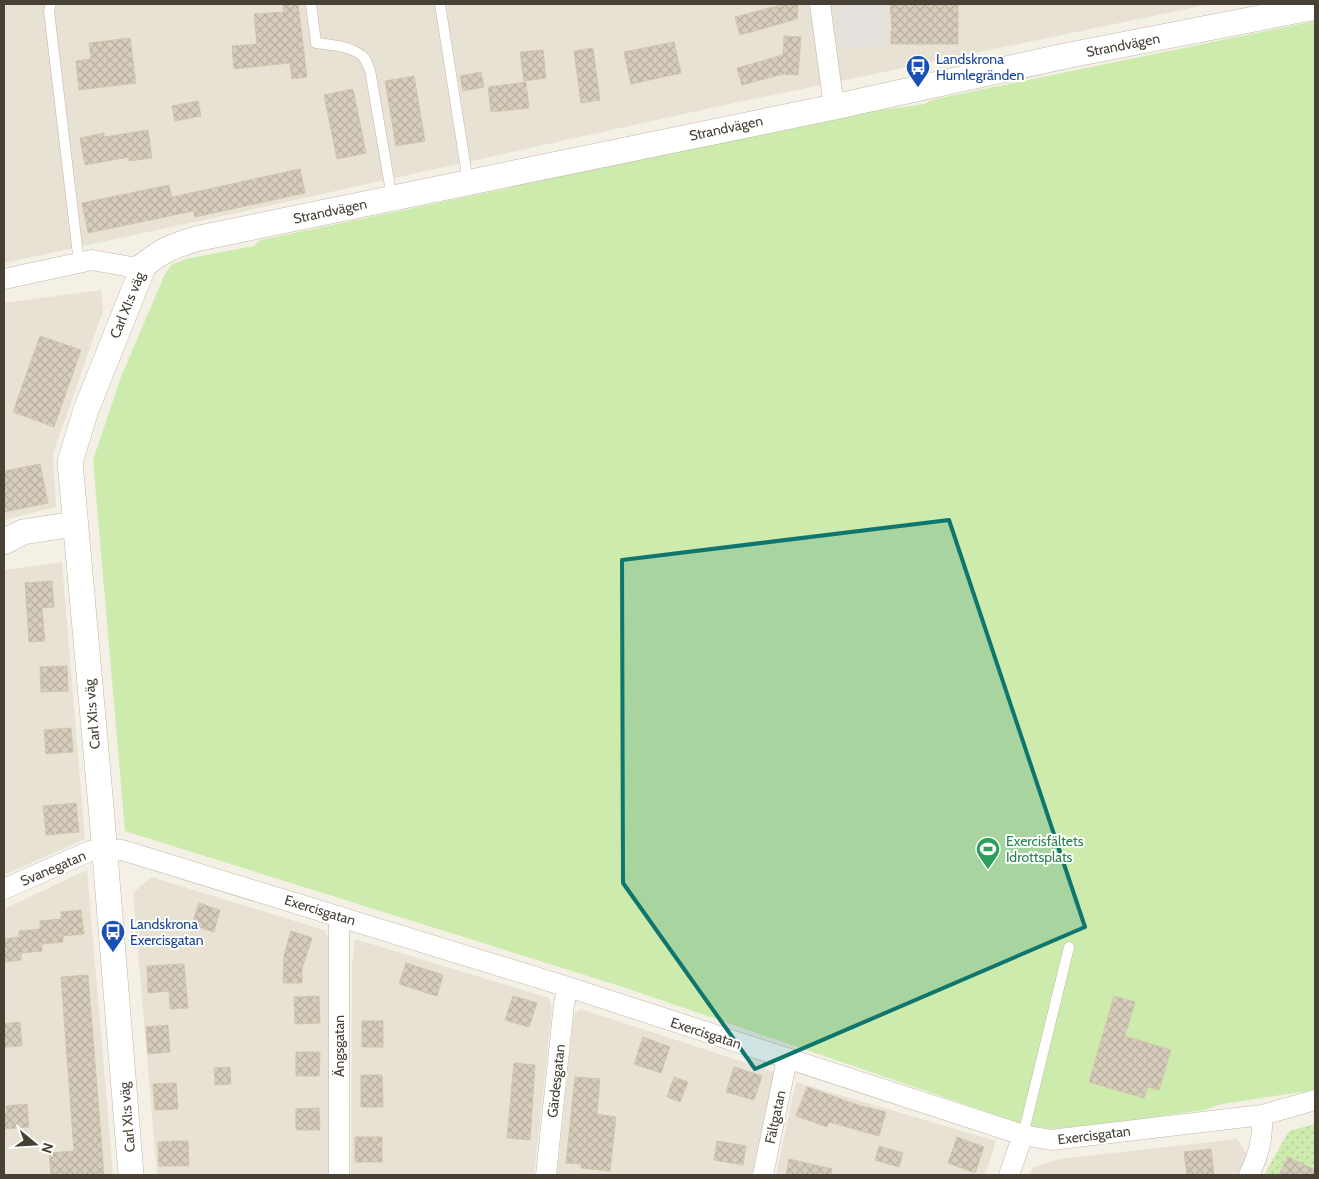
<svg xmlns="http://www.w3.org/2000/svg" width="1319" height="1179" font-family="Cabin,sans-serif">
<defs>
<pattern id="garden-dots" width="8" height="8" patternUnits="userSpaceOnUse" patternTransform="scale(1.25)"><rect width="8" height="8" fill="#cdebac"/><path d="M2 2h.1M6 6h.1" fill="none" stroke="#b1cb95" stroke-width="1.8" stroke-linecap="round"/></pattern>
<pattern id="building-cross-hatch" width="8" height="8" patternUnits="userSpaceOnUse" patternTransform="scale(1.25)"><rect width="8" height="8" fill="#d6ccbb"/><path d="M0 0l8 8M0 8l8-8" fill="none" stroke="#b9b0a1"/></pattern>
</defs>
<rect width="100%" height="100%" fill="#f4f0e6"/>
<!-- residential -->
<path fill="#e8e2d4" d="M 4,4 L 1211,4 L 729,104 L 227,215 L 4,263 Z
M 101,290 L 103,311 L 53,454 L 56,507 L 4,520 L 4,303 Z
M 62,562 L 85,839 L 4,875 L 4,570 Z
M 87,870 L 113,1175 L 4,1175 L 4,909 Z
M 151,877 L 324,930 L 332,942 L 329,1175 L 157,1175 L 133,893 Z
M 355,939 L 549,998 L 552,1009 L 534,1175 L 351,1175 L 352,966 Z
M 581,1009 L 774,1072 L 752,1175 L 557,1175 L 574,1013 Z
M 796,1082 L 996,1141 L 985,1175 L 776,1175 Z
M 1237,1139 L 1247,1154 L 1239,1175 L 1030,1175 L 1032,1168 L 1059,1159 Z"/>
<!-- green -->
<path fill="#cdebac" d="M 1315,21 L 1315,1090 L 1222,1104 L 1204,1110 L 1112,1123 L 1051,1129 L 1025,1125 L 623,987 L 125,831 L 93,460 L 121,377 L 164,276 L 171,265 L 185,259 L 254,246 L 261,240 L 875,111 L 925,104 L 931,100 Z"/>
<!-- garden -->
<path fill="url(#garden-dots)" d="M 1315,1124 L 1315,1175 L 1264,1175 L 1289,1131 Z"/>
<!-- parking -->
<path fill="#e5e2de" d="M 836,4 L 888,4 L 891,47 L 839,48 Z"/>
<!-- building -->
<path fill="url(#building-cross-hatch)" stroke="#d2c5ae" d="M 283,4 L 298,4 L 307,77 L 292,79 L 290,63 L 234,69 L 232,46 L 257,44 L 254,14 L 284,12 Z
M 785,4 L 798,4 L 797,19 L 740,35 L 735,17 Z
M 890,4 L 958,4 L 958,44 L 891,44 L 891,30 L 892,30 Z
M 784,36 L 801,37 L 798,75 L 783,74 L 742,85 L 737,68 L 783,55 Z
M 130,38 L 136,83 L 79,90 L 76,61 L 91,59 L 89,43 Z
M 674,42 L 681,73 L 631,84 L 624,52 Z
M 593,48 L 600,100 L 581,103 L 574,51 Z
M 543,50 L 546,78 L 524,81 L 520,52 Z
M 481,72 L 484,87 L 463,91 L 460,76 Z
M 414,76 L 425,141 L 396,146 L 385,81 Z
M 526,82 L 529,108 L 491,112 L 488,87 Z
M 353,89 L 366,153 L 337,159 L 324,95 Z
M 198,101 L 201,116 L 175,121 L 172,106 Z
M 148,130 L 152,158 L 129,161 L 129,157 L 85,165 L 80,138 L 104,133 L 104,137 Z
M 300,169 L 305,193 L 195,217 L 193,211 L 88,233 L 82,203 L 169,185 L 172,197 Z
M 40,336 L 81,350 L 54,427 L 13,412 Z
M 40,464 L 48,503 L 4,512 L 4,471 Z
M 52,581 L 54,607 L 42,608 L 45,641 L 29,642 L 25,583 Z
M 67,666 L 68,691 L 41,692 L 40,667 Z
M 71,728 L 73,752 L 46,754 L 44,730 Z
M 76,803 L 79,832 L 46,835 L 43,806 Z
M 199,903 L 220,910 L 214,932 L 192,925 Z
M 81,910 L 84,934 L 63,936 L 63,942 L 42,944 L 42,951 L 21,953 L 21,960 L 4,962 L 4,939 L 19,937 L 19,931 L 40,929 L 40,921 L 61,919 L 61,912 Z
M 291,931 L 312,938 L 302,968 L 302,983 L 283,983 L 284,955 Z
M 406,963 L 443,975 L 437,996 L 399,984 Z
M 184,964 L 188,1008 L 170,1009 L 169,991 L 148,993 L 147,966 Z
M 88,975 L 104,1175 L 51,1175 L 49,1153 L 74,1151 L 61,977 Z
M 319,996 L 320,1023 L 295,1024 L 294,997 Z
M 513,996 L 537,1003 L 529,1027 L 505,1020 Z
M 1114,996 L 1135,1002 L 1125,1036 L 1171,1050 L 1159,1090 L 1148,1087 L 1144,1098 L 1089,1082 Z
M 362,1021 L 383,1021 L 383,1047 L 362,1047 Z
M 20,1022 L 22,1046 L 4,1047 L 4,1024 Z
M 168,1025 L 170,1052 L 148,1054 L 146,1027 Z
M 643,1037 L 670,1047 L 661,1073 L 634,1064 Z
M 296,1052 L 320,1052 L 319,1076 L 296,1076 Z
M 514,1063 L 535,1065 L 530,1140 L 507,1138 Z
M 230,1067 L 231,1084 L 215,1085 L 214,1068 Z
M 734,1067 L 762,1076 L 754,1100 L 726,1092 Z
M 361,1075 L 382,1075 L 383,1107 L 361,1107 Z
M 575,1077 L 600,1079 L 597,1114 L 616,1117 L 610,1171 L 581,1168 L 582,1164 L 566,1163 Z
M 674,1077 L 688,1082 L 680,1102 L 667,1097 Z
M 176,1083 L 178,1109 L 155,1110 L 153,1084 Z
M 807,1087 L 858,1105 L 886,1112 L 879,1136 L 829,1122 L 827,1127 L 796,1116 Z
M 27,1104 L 29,1127 L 4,1129 L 4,1114 L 7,1113 L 6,1106 Z
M 319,1108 L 320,1130 L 296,1130 L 296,1109 Z
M 355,1137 L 382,1137 L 382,1162 L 355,1162 Z
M 957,1137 L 984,1147 L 975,1173 L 948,1163 Z
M 179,1141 L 188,1141 L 189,1166 L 159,1166 L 158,1142 Z
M 717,1141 L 746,1146 L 743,1165 L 714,1160 Z
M 879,1146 L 903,1153 L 899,1167 L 875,1160 Z
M 1211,1149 L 1214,1175 L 1187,1175 L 1184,1152 Z
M 1288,1157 L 1315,1170 L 1315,1175 L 1279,1175 Z
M 789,1159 L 832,1169 L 831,1175 L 786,1175 Z"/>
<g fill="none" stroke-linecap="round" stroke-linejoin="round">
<defs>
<path id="service" d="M 51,4 L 49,11 L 79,263
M 311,4 L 316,43 C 331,45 355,46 365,59 C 367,62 368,67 370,70 L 392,198
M 440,4 L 468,182
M 1023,1135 L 1069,947"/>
<path id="minor" d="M 820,4 L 834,107
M 4,279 L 92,260 L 131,267 L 144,265
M 4,889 L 90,851 L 122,850 L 568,987 L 1023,1135 L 1051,1140 L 1262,1115 L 1315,1100
M 339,1175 L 339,916
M 546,1175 L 564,1004 L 568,987
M 763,1175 L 787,1059
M 1009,1175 L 1023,1135
M 1249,1175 C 1259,1154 1263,1139 1262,1115"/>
<path id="tertiary" d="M 4,542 L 23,532 L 74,524
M 131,1175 L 102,818 L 70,462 L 86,410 L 144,265 C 164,249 175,245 200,238 L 834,107 L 1065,56 L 1315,7"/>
</defs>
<!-- service casing -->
<use href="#service" stroke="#c0b8a8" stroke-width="11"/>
<!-- minor casing -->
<use href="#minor" stroke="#c0b8a8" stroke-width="21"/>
<!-- tertiary casing -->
<use href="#tertiary" stroke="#c0b8a8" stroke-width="26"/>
<!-- service -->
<use href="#service" stroke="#fff" stroke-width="10"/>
<!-- minor -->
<use href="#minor" stroke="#fff" stroke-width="20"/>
<!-- tertiary -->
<use href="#tertiary" stroke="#fff" stroke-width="25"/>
</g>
<!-- marked area -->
<path fill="#0f766e" fill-opacity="0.2" stroke="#0f766e" stroke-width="4" stroke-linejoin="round" d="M 949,520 L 1085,927 L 755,1069 L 623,883 L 622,560 Z"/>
<!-- icons -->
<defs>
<symbol id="bus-pin" viewBox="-11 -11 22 30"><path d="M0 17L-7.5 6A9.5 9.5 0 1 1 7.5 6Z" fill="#1a4fb4" stroke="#fff"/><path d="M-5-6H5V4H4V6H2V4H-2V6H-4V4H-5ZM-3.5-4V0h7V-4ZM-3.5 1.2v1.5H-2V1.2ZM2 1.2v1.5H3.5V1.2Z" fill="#fff"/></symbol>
<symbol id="stadium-pin" viewBox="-11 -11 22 30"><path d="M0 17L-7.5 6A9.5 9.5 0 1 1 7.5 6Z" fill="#2e9e5b" stroke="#fff"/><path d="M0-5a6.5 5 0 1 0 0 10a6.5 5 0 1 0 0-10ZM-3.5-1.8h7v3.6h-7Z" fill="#fff"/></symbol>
</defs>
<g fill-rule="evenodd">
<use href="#bus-pin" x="904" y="53" width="28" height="38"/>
<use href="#stadium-pin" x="974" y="835" width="28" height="38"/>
<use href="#bus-pin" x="99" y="918" width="28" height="38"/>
</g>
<g text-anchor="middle" stroke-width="4" stroke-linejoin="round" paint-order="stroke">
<!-- street labels -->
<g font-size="14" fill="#474135" stroke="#fff">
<text transform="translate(1123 45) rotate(-11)" y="5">Strandvägen</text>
<text transform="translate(726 128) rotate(-12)" y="5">Strandvägen</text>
<text transform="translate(330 211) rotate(-12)" y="5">Strandvägen</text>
<text transform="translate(127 305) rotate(-68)" y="5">Carl XI:s väg</text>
<text transform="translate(92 714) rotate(-95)" y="5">Carl XI:s väg</text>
<text transform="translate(53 868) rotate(-23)" y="5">Svanegatan</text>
<text transform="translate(320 910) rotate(17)" y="5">Exercisgatan</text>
<text transform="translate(706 1033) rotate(18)" y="5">Exercisgatan</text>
<text transform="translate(339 1046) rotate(-90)" y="5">Ängsgatan</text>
<text transform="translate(556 1081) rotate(-84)" y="5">Gärdesgatan</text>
<text transform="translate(127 1117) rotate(-95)" y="5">Carl XI:s väg</text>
<text transform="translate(775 1117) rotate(-78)" y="5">Fältgatan</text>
<text transform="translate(1094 1135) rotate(-7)" y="5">Exercisgatan</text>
</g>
<!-- transit labels -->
<g font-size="14" fill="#164399" stroke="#fff" text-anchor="start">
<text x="936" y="64">Landskrona<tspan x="936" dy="16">Humlegränden</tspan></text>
<text x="130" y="929">Landskrona<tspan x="130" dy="16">Exercisgatan</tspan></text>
</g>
<!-- leisure labels -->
<g font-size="14" fill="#27864d" stroke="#fff" text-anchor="start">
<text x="1006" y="846">Exercisfältets<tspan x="1006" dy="16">Idrottsplats</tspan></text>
</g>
</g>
<!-- border -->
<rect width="1319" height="1179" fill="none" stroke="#474135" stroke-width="10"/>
<!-- north arrow -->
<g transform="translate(35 1144) rotate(108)" stroke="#ffffff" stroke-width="4" paint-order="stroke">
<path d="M0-4L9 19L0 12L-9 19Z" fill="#474135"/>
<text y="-8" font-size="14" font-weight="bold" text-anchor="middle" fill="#474135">N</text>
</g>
</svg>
